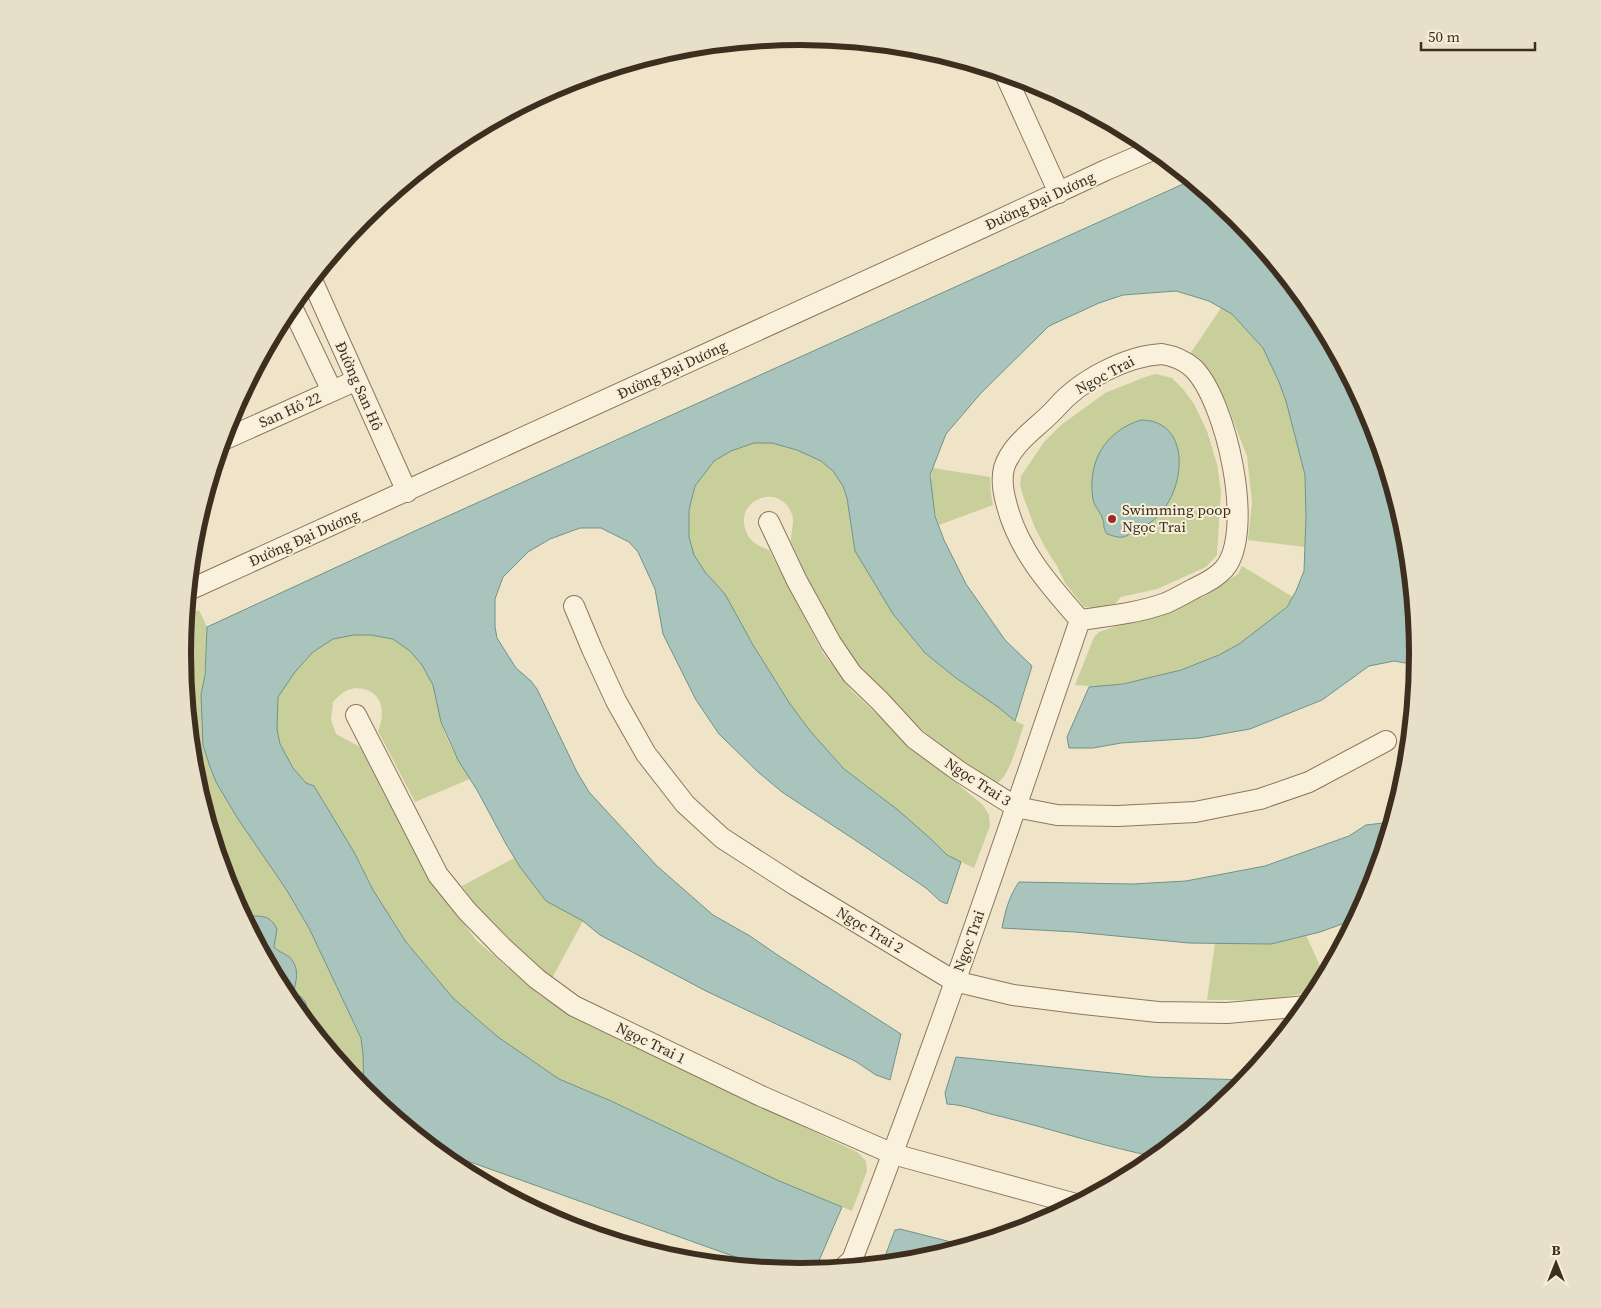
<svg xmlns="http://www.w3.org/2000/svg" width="1601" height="1308" font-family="'Source Serif 4',serif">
<rect width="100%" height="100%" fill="#f0e4c8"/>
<!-- green -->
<path fill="#c9cf9b" d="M 1221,308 L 1232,313 L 1263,348 L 1279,382 L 1286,401 L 1305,475 L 1306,518 L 1305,547 L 1248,540 L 1252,502 L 1247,456 L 1222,393 L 1199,360 L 1190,354 Z
M 1156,374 L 1172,378 L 1183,389 L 1194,404 L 1207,431 L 1217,464 L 1221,492 L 1217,555 L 1206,567 L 1157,589 L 1121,597 L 1115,604 L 1106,607 L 1095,608 L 1084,607 L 1065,583 L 1057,566 L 1046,549 L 1035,528 L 1023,496 L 1020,485 L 1021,476 L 1044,442 L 1061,425 L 1105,393 L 1145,377 Z
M 754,443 L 772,443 L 797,450 L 821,461 L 833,471 L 843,486 L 847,498 L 855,551 L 893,614 L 925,653 L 956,678 L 998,707 L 1015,721 L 1024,725 C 1019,738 1009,780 995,784 C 993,785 990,784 988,784 C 934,740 877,697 838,638 C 819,608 806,574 791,542 C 790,531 796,523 791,512 C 778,482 734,500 746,531 C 749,541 759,547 769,550 L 823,653 L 852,691 L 907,742 L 983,805 L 989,815 L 990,826 L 974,868 L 947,855 L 932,840 L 870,788 L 844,769 L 811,732 L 790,704 L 753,645 L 725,594 L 705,572 L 694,555 L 689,537 L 689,510 L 695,486 L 714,461 L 731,451 Z
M 933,468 L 990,477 L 991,494 L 993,505 L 939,525 C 933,511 928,482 933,468 Z
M 1242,566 L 1293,597 C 1286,610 1278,614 1266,623 C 1257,630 1249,638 1239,644 C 1203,667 1117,692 1075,685 L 1094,637 L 1099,632 L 1203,597 L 1238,574 Z
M 199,610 L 207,627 L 204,679 L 217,782 L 238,819 L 286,889 L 309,928 L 361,1038 L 363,1054 L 364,1091 L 287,997 L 230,890 L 195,774 L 183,654 L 187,615 Z
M 354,635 C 366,635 381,635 392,639 C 410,646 428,670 434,687 C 437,699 438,710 441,721 C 446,741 459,762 470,779 L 415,802 L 378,731 C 385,715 384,694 364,689 C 359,688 353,688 348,690 C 342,692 337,698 333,702 L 331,720 L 336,734 L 362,748 L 431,876 L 475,939 L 539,995 L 586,1024 L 857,1152 L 866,1161 L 867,1171 L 852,1211 L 777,1180 L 611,1101 L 559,1079 L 498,1037 L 453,998 L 406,942 L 373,890 L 354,852 L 314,786 L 306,783 L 293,768 L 280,744 L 277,729 L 278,697 L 295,672 L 313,652 L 333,639 Z
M 514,858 L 546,901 L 583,921 L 552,978 L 509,941 L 487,920 L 462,886 Z
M 1306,935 L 1325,977 L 1318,991 L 1265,1000 L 1207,1000 L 1215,943 L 1271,944 Z"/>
<!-- water -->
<path fill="#a9c4bc" stroke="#6f938a" d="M 1192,180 L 1238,217 L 1314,311 L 1371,418 L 1406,534 L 1418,654 L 1417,667 L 1411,664 L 1394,661 L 1369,666 L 1322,700 L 1250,729 L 1199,738 L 1121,743 L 1093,748 L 1069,748 L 1067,737 L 1089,687 L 1123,684 L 1181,670 L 1219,655 L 1239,644 L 1287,607 L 1296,591 L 1304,571 L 1306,518 L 1305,475 L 1286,401 L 1279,382 L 1263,348 L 1232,314 L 1209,301 L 1176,291 L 1123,295 L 1099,303 L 1049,326 L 981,393 L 946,434 L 930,475 L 935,516 L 944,540 L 966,584 L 1005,640 L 1032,666 L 1015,721 L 998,707 L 956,678 L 925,653 L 893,614 L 855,551 L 847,498 L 843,486 L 833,471 L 821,461 L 797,450 L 772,443 L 754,443 L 731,451 L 714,461 L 695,486 L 689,510 L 689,537 L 694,555 L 705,572 L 725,594 L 753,645 L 790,704 L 811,732 L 844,769 L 898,810 L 932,840 L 947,855 L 961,862 L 947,904 L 940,901 L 926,888 L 858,842 L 782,792 L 758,772 L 719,734 L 696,700 L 663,634 L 655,589 L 638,552 L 629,542 L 601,528 L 580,528 L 550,539 L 528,552 L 503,577 L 495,599 L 495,627 L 497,638 L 516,668 L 531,681 L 537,689 L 577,772 L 589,792 L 657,866 L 713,915 L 750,936 L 779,956 L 901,1034 L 890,1080 L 876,1075 L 855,1061 L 706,991 L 600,935 L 583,921 L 546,901 L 520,867 L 506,844 L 477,790 L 458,760 L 441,722 L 433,685 L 422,665 L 410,651 L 393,639 L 371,635 L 354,635 L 333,639 L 313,652 L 295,672 L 278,697 L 277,729 L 280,744 L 293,768 L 306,783 L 314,786 L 354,852 L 373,890 L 406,942 L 453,998 L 498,1037 L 559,1079 L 611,1101 L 777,1180 L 842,1207 L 815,1270 L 801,1272 L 769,1269 L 434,1149 L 364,1091 L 363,1054 L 361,1038 L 309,928 L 286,889 L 238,819 L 216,782 L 209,764 L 203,745 L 201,695 L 205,675 L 207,627 L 417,530 Z
M 1141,420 C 1202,420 1183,521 1133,530 C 1125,541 1117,537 1107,534 C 1102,527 1105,525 1103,520 C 1101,512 1094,507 1093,499 C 1087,462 1105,431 1141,420 Z
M 1392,822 L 1371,891 L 1356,919 L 1320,932 L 1271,944 L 1189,943 L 1075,932 L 1002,928 C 1005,912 1009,896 1019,882 L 1133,884 L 1186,881 L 1265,866 L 1349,836 L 1366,825 Z
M 254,916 C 267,916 271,918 277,929 L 274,947 C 278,951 283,953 288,956 C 300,966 297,980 293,993 C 305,997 311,1005 302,1016 L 287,997 L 246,920 Z
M 956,1057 L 1151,1077 L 1246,1080 L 1237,1091 L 1157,1157 C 1105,1147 1055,1130 1003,1117 C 983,1113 968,1105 947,1104 L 945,1093 Z
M 900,1229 L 967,1246 L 921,1260 L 882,1264 L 895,1230 Z"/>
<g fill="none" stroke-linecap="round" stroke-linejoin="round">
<defs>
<path id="minor" d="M 1005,74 L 1059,193
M 312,280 L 407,492
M 291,305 L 332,391
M 1162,354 C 1174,356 1184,360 1193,368 C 1226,400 1256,532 1224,569 C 1216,578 1204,584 1193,589 C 1184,594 1175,599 1166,603 C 1138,613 1109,616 1080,620 C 1049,585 1017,549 1006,502 C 1003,491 1001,480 1004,468 C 1012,442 1039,427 1056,408 C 1080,380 1126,356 1162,354 Z
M 223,440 L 357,380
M 769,522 L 797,581 L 831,643 L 852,674 L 880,701 L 915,739 L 960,772 L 1016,807 L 1057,815 L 1118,816 L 1195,812 L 1260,799 L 1309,782 L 1386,741
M 189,590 L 984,227 L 1106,170 L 1155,149
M 574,606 L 592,649 L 616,701 L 646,754 L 685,804 L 722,838 L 795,885 L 954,981 L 1013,995 L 1084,1004 L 1158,1012 L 1227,1013 L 1307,1006
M 356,715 L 438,875 L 467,911 L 503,948 L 537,979 L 574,1006 L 761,1096 L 893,1154 L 1076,1204
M 843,1268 L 852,1260 C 934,1049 1007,834 1080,620"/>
</defs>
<!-- minor casing -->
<use href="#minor" stroke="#8d765c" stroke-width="22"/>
<!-- minor -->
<use href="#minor" stroke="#faf1dc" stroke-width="20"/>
</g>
<!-- markers -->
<circle fill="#9e2a2b" stroke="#f7eed8" stroke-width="2" cx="1112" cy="519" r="5"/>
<g text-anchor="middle" stroke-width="4" stroke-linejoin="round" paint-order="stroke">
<!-- street labels -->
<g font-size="15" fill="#3d2e20" stroke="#f7eed8">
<text transform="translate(1040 201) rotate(-25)" y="5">Đường Đại Dương</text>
<text transform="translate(672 370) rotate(-25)" y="5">Đường Đại Dương</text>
<text transform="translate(1105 375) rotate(-28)" y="5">Ngọc Trai</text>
<text transform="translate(359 386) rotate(66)" y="5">Đường San Hô</text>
<text transform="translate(290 410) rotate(-24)" y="5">San Hô 22</text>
<text transform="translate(304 538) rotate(-24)" y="5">Đường Đại Dương</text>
<text transform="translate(978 782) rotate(33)" y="5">Ngọc Trai 3</text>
<text transform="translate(870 930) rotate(31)" y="5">Ngọc Trai 2</text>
<text transform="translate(969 941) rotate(-70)" y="5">Ngọc Trai</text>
<text transform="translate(651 1043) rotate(26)" y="5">Ngọc Trai 1</text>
</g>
<!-- poi labels -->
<g font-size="15" fill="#3d2e20" stroke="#f7eed8" text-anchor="start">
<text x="1122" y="515">Swimming poop<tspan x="1122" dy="17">Ngọc Trai</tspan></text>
</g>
</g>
<!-- crop -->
<path d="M0 0H1601V1308H0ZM191 654a609 609 0 1 1 1218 0a609 609 0 1 1-1218 0Z" fill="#e8dfc9" fill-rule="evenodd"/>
<path fill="none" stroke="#3d2e20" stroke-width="6" d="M191 654a609 609 0 1 1 1218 0a609 609 0 1 1-1218 0Z"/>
<!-- north arrow -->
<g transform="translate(1556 1263)" stroke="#f7eed8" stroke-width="4" paint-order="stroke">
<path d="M0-4L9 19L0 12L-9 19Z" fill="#3d2e20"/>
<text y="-8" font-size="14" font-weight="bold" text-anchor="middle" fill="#3d2e20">B</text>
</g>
<!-- scale -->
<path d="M1421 42v8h114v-8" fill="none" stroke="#3d2e20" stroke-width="2.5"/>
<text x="1428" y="42" font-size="15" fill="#3d2e20" stroke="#f7eed8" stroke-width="4" paint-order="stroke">50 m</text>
</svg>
